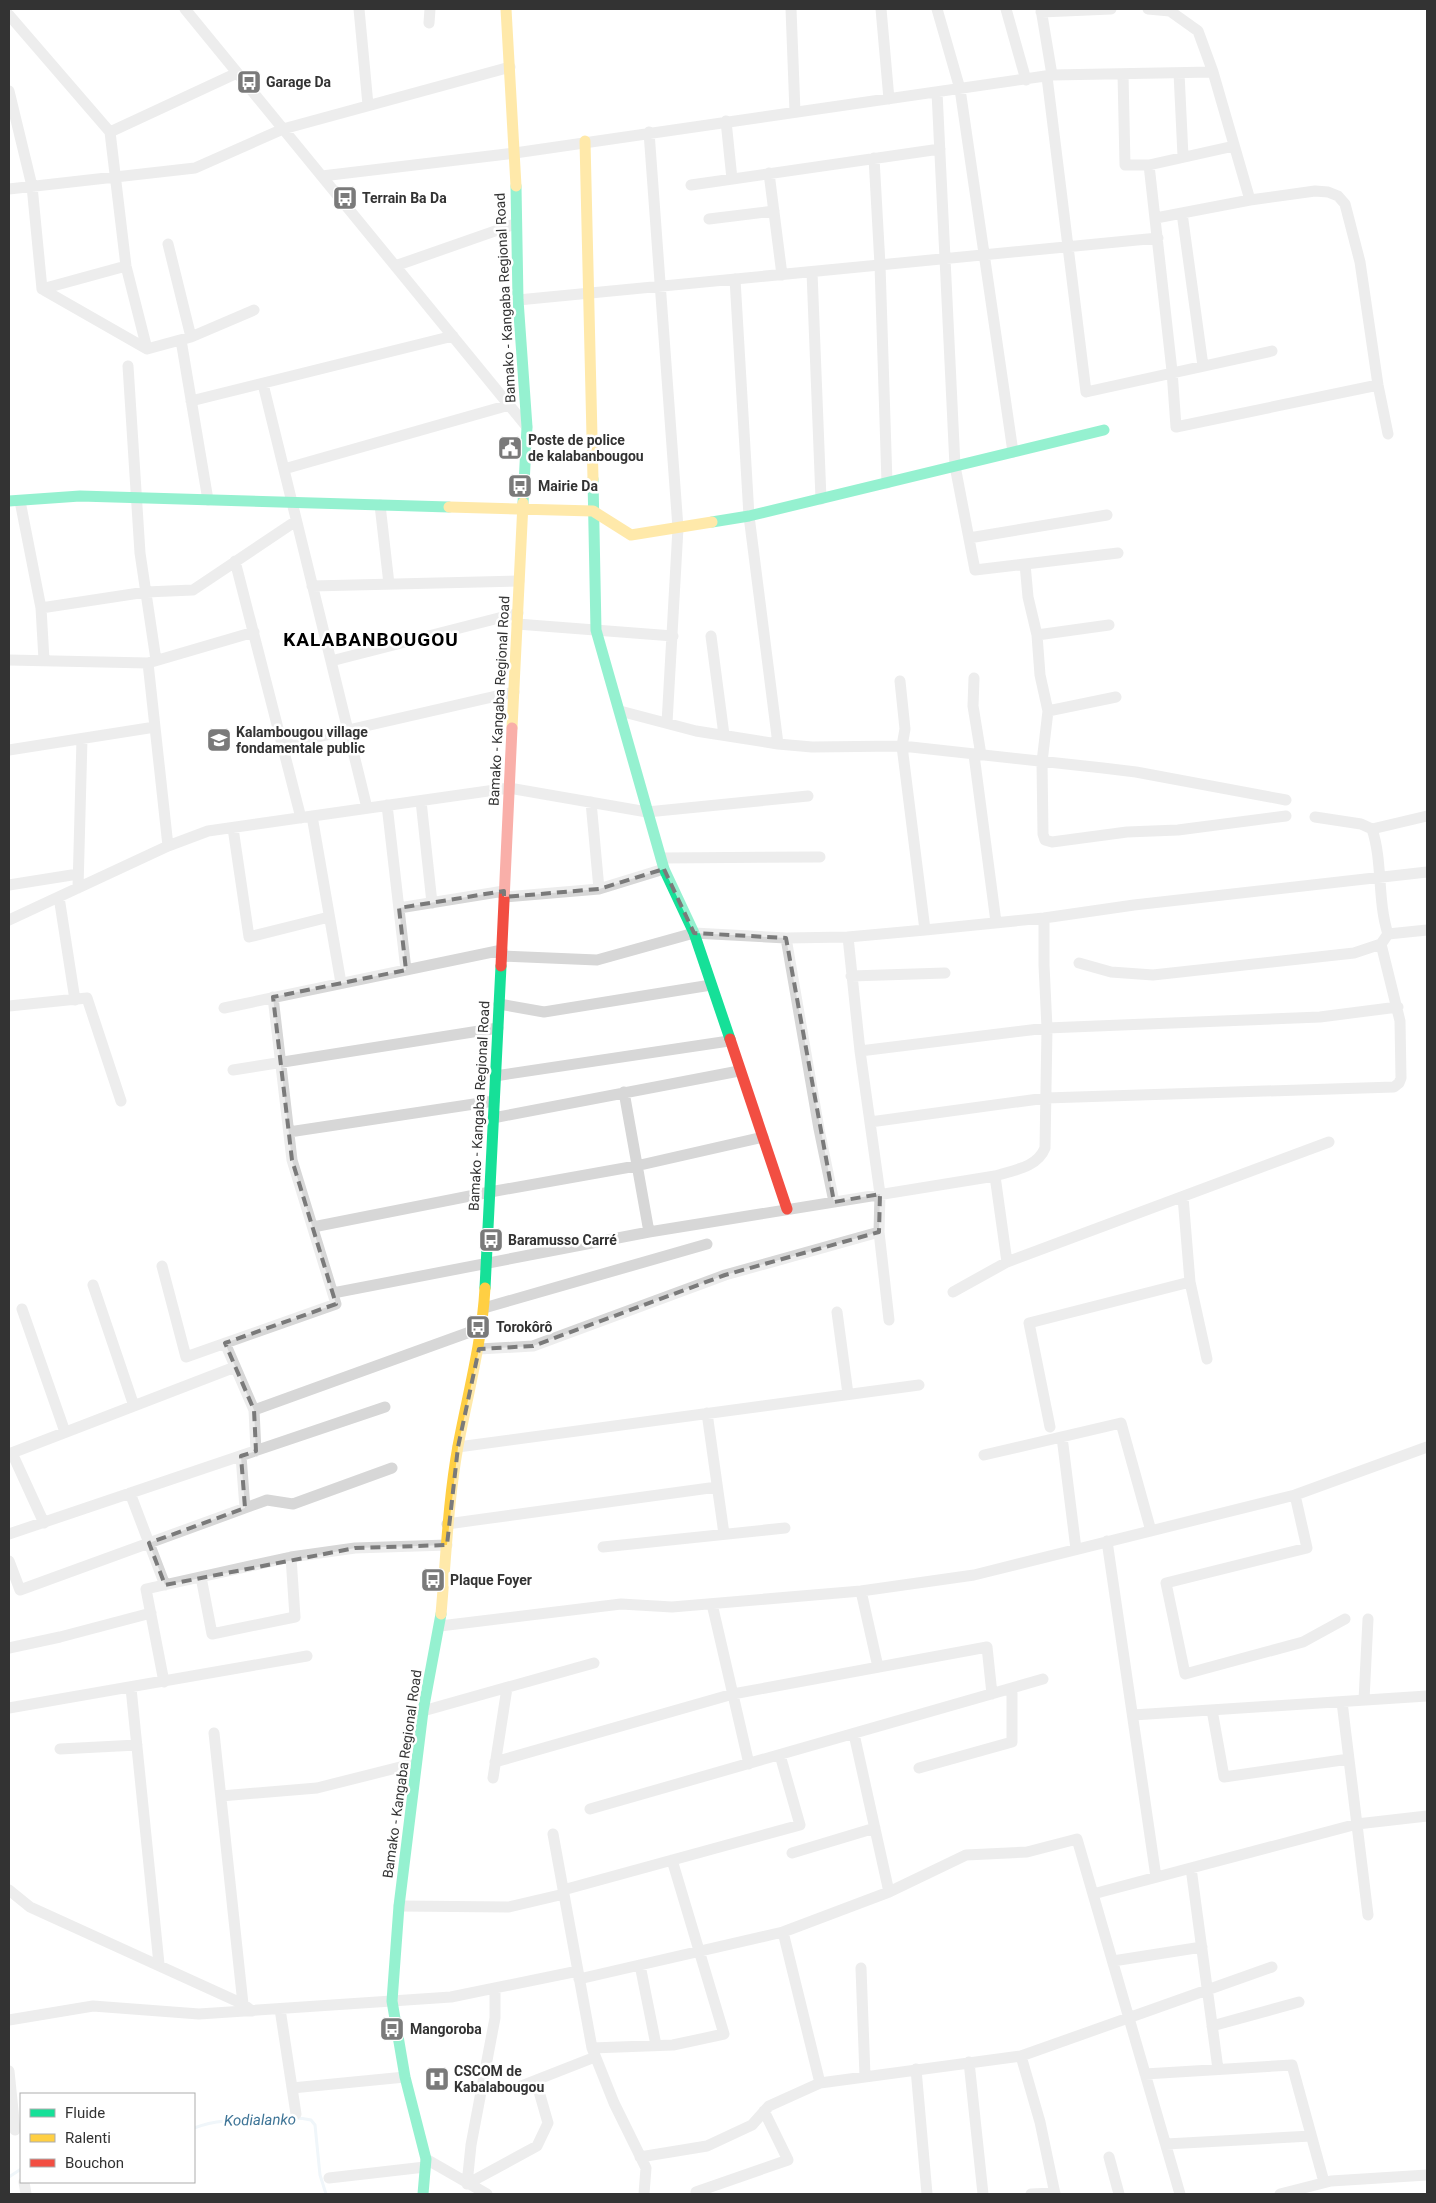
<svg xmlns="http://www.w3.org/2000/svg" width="1436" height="2203" font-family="Roboto,sans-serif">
<rect width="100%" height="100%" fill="#fff"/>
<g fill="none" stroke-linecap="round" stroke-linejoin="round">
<!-- stream -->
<path stroke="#ddebf3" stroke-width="3" d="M 194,2128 C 217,2119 239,2120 264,2120 C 280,2119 295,2116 311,2120 L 315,2125 L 320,2175 L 326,2194
M 9,2177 L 21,2169"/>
<!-- street -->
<path stroke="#d7d7d7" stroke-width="11" d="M 185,9 L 527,427
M 359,9 L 368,105
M 791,9 L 795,112
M 881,9 L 889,99
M 937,9 L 960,89 L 1013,452
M 1006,9 L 1026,80
M 1041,9 L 1052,75
M 1148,9 L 1170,11 L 1198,31 L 1213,72 L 1250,200
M 1041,12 L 1111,9
M 9,15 L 110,132 L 126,266 L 147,349
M 429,23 L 430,9
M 1179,73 L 1183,156
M 1123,74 L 1125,165 L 1149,165 L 1234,146
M 1047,77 L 1086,392 L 1272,351
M 9,91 L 32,186 L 42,289
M 937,92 L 955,466 L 975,570 L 1118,553
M 726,121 L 732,179
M 110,132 L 237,73
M 649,132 L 678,528 L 667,723
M 874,158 L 880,265 L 887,483
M 1149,165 L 1172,371 L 1176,427 L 1378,385
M 769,173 L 782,275
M 322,176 L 515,153 L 1052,75 L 1213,72
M 691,185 L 940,149
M 9,189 L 195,168 L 283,129 L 510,67
M 1182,213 L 1203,366
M 1156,218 L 1250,200 L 1315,191 L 1328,192 L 1338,196 L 1345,204 L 1360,262 L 1378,385 L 1388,434
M 709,219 L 774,211
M 168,244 L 191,337
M 395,266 L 515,224
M 812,272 L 821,499
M 735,279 L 749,516 L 778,744
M 42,289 L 147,349 L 191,337 L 254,310
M 42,289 L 126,266
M 518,300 L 1158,238
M 181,340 L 208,500
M 128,366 L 140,553 L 156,660
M 263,384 L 367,808
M 191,401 L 453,336
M 284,469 L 509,405
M 20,501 L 41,608 L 44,660
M 380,505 L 389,584
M 969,538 L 1107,515
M 235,561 L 301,818
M 1025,564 L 1028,597 L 1037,635 L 1040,675 L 1048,711 L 1042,762 L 1043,834 L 1045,840 L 1052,842 L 1127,832 L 1178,830 L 1286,816
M 312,586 L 519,581
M 41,608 L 146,592 L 193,590 L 296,521
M 517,624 L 673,636
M 1037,635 L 1109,625
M 711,636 L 724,735
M 9,660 L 148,663 L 254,632
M 331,661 L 518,613
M 148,663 L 168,846
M 974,678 L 973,706 L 981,755
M 900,681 L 905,729 L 902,746 L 925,930
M 620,711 L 696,731 L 778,744 L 812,747 L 902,746 L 1103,768 L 1136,772 L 1286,800
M 1048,711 L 1116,697
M 283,745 L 514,692
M 9,750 L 155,727
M 974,755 L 996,922
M 421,801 L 432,903
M 591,802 L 599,889
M 387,805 L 406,970
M 312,816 L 341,983
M 1315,817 L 1361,824 L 1372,829 C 1383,862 1377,900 1388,934 L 1427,930
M 233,828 L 249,937 L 329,917
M 1372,829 L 1427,816
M 661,858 L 820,857
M 9,885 L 78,874
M 78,888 L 82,739
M 59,897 L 75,1000
M 504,897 L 599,889 L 664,869
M 399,908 L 504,891
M 9,920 L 168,846 L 208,831 L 509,788 L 647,812 L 808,796
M 848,937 L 860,1051 L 880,1194 L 879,1232 L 889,1320
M 786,938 L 819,1129 L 834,1202
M 501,956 L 597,960 L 694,933 L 786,938 L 848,937 L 925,930 L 1044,918 L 1134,905 L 1427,872
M 1079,963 L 1111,972 L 1153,975 L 1354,953 L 1381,944 L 1388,934
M 851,976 L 945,973
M 499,1004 L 544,1012 L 711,985
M 9,1006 L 87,998 L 121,1101
M 224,1008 L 502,950
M 860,1051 L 1047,1028 L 1320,1017 L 1398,1007
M 233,1070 L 498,1028
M 495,1076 L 729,1041
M 624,1092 L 649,1232
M 493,1118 L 739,1071
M 870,1122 L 1046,1098 L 1394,1087 L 1399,1083 L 1401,1078 L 1400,1021 L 1381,944
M 289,1132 L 494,1101
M 995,1176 L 1007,1262
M 1183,1197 L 1190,1282 L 1207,1359
M 313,1227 L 490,1192 L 636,1166 L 763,1137
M 162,1266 L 186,1357 L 336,1304 L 292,1160 L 273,997
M 93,1285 L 134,1406
M 953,1292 L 1007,1262 L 1329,1142
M 333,1293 L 649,1232 L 995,1176 C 1013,1170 1037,1168 1045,1148 L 1047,1028 L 1044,965 L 1044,918
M 484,1308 L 707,1244
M 22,1309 L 65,1432
M 837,1312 L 848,1394
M 225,1343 L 254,1410 L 256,1451
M 479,1349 L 533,1346 L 725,1275 L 879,1232
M 254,1410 L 481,1328
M 707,1413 L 724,1534
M 1050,1427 L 1029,1323 L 1190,1282
M 1062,1437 L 1076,1549
M 458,1447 L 919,1385
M 12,1453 L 44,1523
M 9,1454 L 235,1367
M 984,1455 L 1121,1423 L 1151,1531
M 241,1456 L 245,1508
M 130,1493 L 165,1585
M 1295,1495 L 1307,1548 L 1166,1583 L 1185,1674 L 1303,1642 L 1345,1619
M 447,1524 L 717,1487
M 9,1534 L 385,1407
M 1107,1541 L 1156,1877
M 603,1547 L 785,1528
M 9,1561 L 20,1590 L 267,1500 L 293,1504 L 392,1468
M 201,1577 L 212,1634 L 295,1617 L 291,1557
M 861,1591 L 878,1667
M 712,1604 L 749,1764
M 440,1626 L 621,1604 L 672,1607 L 861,1591 L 974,1575 L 1295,1495 L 1427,1447
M 9,1648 L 60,1637 L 151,1613
M 164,1682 L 146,1589 L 291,1557 L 355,1548 L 447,1545
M 131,1688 L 159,1964
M 1364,1700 L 1368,1619
M 1342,1702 L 1368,1915
M 9,1708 L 307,1656
M 1212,1710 L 1224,1777 L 1349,1759
M 423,1711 L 594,1663
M 1133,1715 L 1427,1696
M 214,1733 L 243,2004
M 854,1734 L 889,1892
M 60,1749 L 137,1745
M 495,1762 L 733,1694 L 987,1647 L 992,1694
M 919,1768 L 1012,1742 L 1012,1688
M 493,1778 L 507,1688
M 221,1796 L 317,1788 L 416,1763
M 590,1809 L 1043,1679
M 553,1834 L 592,2048 L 614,2103 L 646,2168 L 644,2194
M 792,1853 L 875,1828
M 1191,1868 L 1218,2069
M 9,1890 L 30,1907 L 243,2004 L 252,2011
M 563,1890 L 800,1825 L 780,1755
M 1093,1894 L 1357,1824 L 1427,1816
M 399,1906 L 509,1907 L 564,1894
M 783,1932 L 820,2083
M 1113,1961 L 1202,1947
M 640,1965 L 656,2045
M 861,1968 L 865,2076
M 579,1979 L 783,1932 L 889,1892 L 966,1855 L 1027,1852 L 1077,1839 L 1180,2194
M 280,2009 L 296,2114
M 9,2020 L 93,2006 L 199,2014 L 451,1997 L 578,1971
M 1212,2026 L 1299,2002
M 592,2048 L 673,2045 L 724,2034 L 672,1860
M 1021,2056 L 1040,2122 L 1055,2194
M 969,2062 L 983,2194
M 916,2069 L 927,2194
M 9,2071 L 15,2130
M 1145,2074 L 1292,2065 L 1324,2182
M 521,2086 L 595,2057
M 292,2088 L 405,2077
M 1166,2144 L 1311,2136
M 640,2157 L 707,2146 L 752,2125 L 769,2106 L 820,2083 L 1021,2056 L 1272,1967
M 1109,2157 L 1119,2194
M 426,2159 L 487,2194
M 329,2178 L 425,2167
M 24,2182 L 26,2194
M 467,2184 L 471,2145 L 495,2018 L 495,1988
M 467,2184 L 537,2146 L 548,2123 L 536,2081
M 697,2194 L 696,2192 L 788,2160 L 764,2111
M 1031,2194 L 1055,2193
M 1280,2194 L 1331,2181 L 1427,2175"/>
<!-- fast -->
<path stroke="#16e098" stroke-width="11" d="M 516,186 L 518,300 L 527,427 L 523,503
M 593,479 L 596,630 L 664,869 L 694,933 L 730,1039
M 9,501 L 80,496 L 449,507
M 712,522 L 749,516 L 1104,430
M 485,1288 L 501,966
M 423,2194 L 426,2159 L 405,2077 L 392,2001 L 399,1906 L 423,1711 L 441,1614"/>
<!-- slow -->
<path stroke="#ffcf43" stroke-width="11" d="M 506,9 L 516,186
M 585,141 L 593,479
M 449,507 L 593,511 L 631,535 L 712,522
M 512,728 L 523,503
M 441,1614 C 446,1558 448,1502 458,1446 C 468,1393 482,1342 485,1288"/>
<!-- jam -->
<path stroke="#f24e42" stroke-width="11" d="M 501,966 L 512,728
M 730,1039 L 787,1209"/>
</g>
<!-- marked area -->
<path d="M0 0H1436V2203H0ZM 664,869 L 694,933 L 786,938 L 834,1202 L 880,1194 L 879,1232 L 725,1275 L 533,1346 L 479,1349 L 458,1447 L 447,1545 L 355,1548 L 165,1585 L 149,1543 L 245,1508 L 241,1456 L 256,1451 L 254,1410 L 225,1343 L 336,1304 L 292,1160 L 273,997 L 406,970 L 399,908 L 504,891 L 504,897 L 599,889 Z" fill="#fff" fill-opacity=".55" fill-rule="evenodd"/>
<path fill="none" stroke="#7a7a7a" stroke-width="4" stroke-dasharray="10 6" stroke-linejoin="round" d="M 664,869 L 694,933 L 786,938 L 834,1202 L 880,1194 L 879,1232 L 725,1275 L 533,1346 L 479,1349 L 458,1447 L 447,1545 L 355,1548 L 165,1585 L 149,1543 L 245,1508 L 241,1456 L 256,1451 L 254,1410 L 225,1343 L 336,1304 L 292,1160 L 273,997 L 406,970 L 399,908 L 504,891 L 504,897 L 599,889 Z"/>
<!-- icons -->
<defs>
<symbol id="bus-square" viewBox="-11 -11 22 22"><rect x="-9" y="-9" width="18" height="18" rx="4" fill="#7a7a7a" stroke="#fff"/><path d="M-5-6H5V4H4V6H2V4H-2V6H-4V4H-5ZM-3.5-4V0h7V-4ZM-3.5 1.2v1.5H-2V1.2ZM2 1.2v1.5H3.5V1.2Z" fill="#fff"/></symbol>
<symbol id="civic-square" viewBox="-11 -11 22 22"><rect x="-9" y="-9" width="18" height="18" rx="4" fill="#7a7a7a" stroke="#fff"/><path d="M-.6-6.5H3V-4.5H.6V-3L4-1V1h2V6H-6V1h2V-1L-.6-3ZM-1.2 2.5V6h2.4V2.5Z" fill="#fff"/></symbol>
<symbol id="school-square" viewBox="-11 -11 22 22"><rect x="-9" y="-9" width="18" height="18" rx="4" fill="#7a7a7a" stroke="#fff"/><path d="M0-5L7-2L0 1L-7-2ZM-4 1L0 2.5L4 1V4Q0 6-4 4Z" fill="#fff"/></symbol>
<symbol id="hospital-square" viewBox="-11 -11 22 22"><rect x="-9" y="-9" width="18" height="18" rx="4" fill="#7a7a7a" stroke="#fff"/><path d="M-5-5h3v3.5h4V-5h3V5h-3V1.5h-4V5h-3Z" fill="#fff"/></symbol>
</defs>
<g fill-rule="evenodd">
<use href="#bus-square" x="235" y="68" width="28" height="28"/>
<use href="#bus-square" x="331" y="184" width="28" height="28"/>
<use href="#civic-square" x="496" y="434" width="28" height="28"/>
<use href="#bus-square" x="506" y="472" width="28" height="28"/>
<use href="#school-square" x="205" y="726" width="28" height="28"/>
<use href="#bus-square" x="477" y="1226" width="28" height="28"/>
<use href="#bus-square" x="464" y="1313" width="28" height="28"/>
<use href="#bus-square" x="419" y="1566" width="28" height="28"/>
<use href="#bus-square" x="378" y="2015" width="28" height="28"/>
<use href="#hospital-square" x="423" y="2065" width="28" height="28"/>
</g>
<g text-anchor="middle" stroke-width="5" stroke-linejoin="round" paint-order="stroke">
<!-- poi labels -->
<g font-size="14" font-weight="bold" fill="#333" stroke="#fff" text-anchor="start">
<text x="266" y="87">Garage Da</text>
<text x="362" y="203">Terrain Ba Da</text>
<text x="528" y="445">Poste de police<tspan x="528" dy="16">de kalabanbougou</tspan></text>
<text x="538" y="491">Mairie Da</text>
<text x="236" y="737">Kalambougou village<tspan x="236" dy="16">fondamentale public</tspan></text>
<text x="508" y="1245">Baramusso Carré</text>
<text x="496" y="1332">Torokôrô</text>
<text x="450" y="1585">Plaque Foyer</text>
<text x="410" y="2034">Mangoroba</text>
<text x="454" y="2076">CSCOM de<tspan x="454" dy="16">Kabalabougou</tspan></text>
</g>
<!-- street labels -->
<g font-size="14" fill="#333" stroke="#fff">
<text transform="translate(505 298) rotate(-93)" y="5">Bamako - Kangaba Regional Road</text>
<text transform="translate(499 701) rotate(-87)" y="5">Bamako - Kangaba Regional Road</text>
<text transform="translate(479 1106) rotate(-87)" y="5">Bamako - Kangaba Regional Road</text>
<text transform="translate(402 1774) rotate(-82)" y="5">Bamako - Kangaba Regional Road</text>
</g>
<!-- water labels -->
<g font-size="15" font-style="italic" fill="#3f7597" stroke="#fff">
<text transform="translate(260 2120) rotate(-1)" y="5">Kodialanko</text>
</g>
<!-- district labels -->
<g font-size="19" font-weight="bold" letter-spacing="1" fill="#000" stroke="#fff">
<text x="371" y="646">KALABANBOUGOU</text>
</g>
</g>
<!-- border -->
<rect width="1436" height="2203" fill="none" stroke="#333333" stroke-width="20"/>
<!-- legend -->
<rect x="20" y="2093" width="175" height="90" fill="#ffffff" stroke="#adadad"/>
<rect x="30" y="2109" width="25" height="8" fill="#16e098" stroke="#adadad"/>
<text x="65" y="2118" font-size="15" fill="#333333">Fluide</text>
<rect x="30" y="2134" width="25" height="8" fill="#ffcf43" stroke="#adadad"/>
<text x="65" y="2143" font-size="15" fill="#333333">Ralenti</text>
<rect x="30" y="2159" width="25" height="8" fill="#f24e42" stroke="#adadad"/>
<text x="65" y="2168" font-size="15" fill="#333333">Bouchon</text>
</svg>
